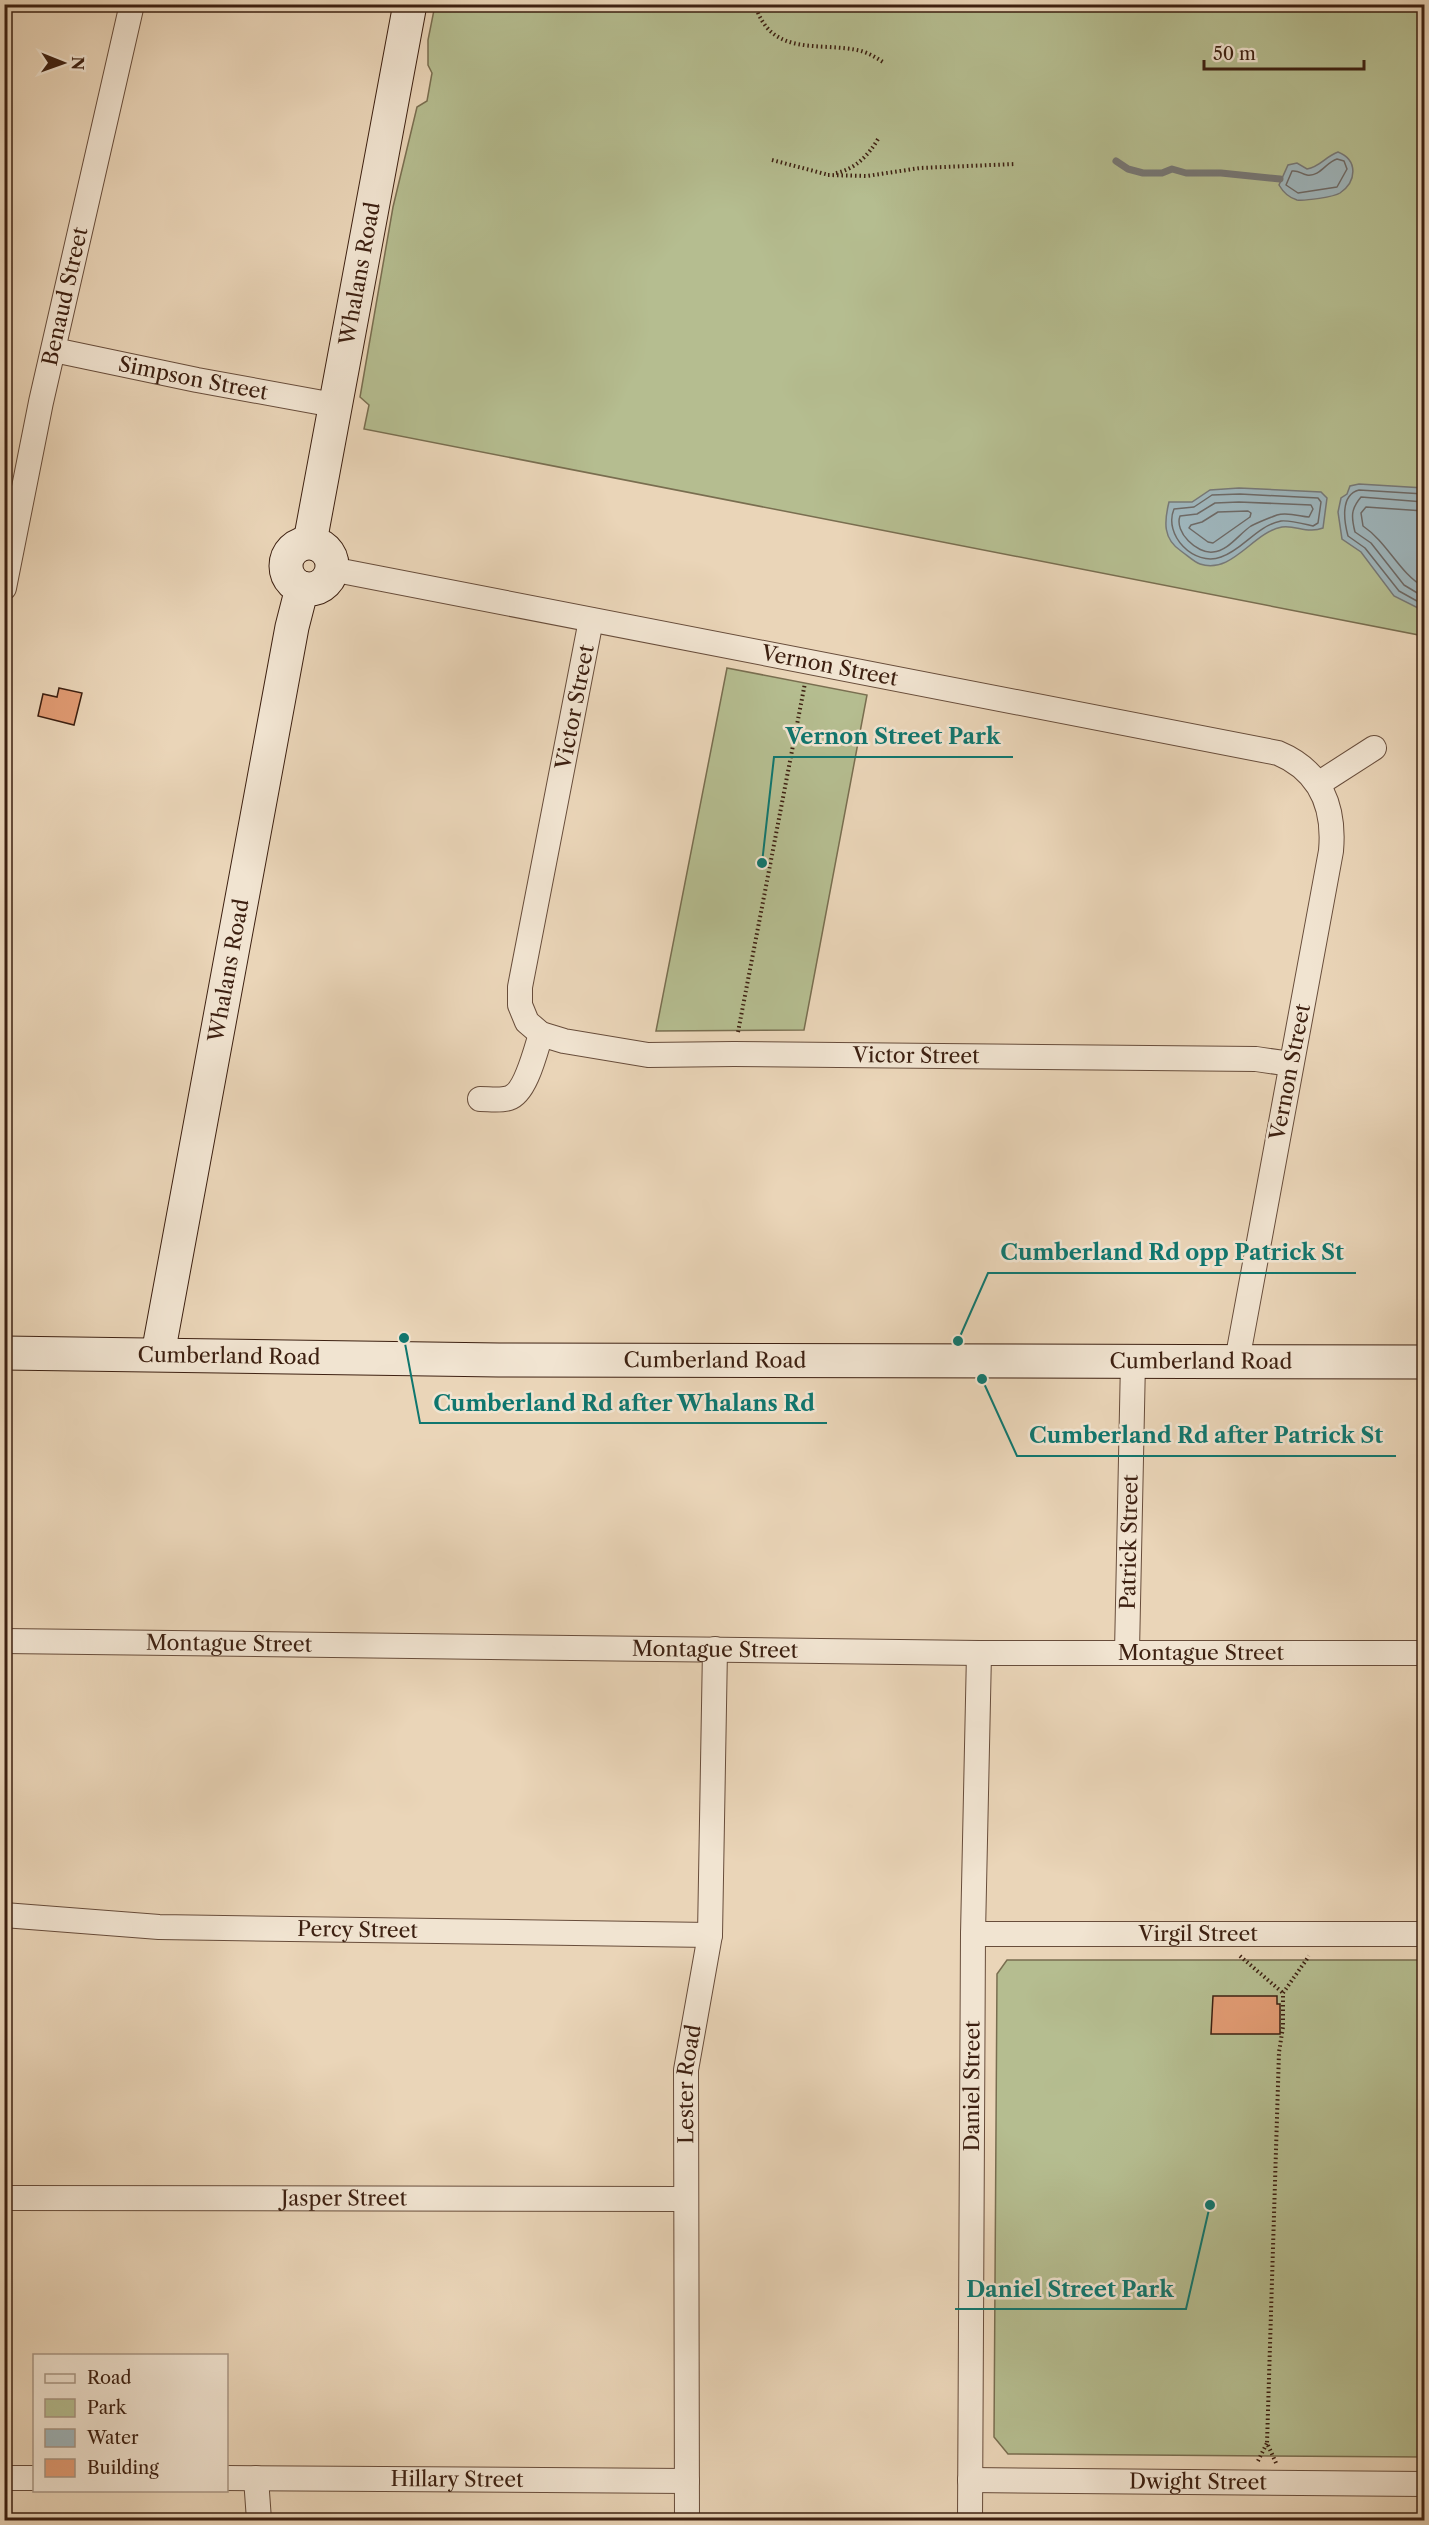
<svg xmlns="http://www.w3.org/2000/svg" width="1429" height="2525" font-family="'Libre Caslon Text',serif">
<rect width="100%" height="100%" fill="#ead5b8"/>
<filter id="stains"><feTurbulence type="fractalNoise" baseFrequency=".00333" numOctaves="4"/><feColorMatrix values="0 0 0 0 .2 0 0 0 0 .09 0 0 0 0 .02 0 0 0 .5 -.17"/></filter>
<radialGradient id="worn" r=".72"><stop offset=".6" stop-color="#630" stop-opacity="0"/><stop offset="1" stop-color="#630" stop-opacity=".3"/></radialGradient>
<!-- green -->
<path fill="#b5bd90" stroke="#796e50" stroke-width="1.5" d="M 435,5 L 1424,5 L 1424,636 L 364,429 L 369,405 L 360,397 L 393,207 L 417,107 L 427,101 L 432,73 L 428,65 L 428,40 Z
M 727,668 L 867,695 L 804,1030 L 656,1031 Z
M 1007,1960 L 1424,1960 L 1424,2457 L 1008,2454 L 994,2437 L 997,1974 Z"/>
<!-- water -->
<path fill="#9eb5bb" stroke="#777977" stroke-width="1.5" d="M 1338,152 C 1358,160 1357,181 1340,193 C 1334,197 1305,201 1297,200 C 1290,198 1283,192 1279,185 L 1288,165 L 1297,163 L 1307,169 C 1320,167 1326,156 1338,152 Z
M 1359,484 L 1424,488 L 1424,611 L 1394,596 L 1361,552 L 1342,539 L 1338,512 L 1341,498 L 1347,494 L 1350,486 Z
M 1239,488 L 1321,492 L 1327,498 L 1323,528 C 1308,534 1296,525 1282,527 C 1253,532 1232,575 1200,564 C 1194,562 1187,555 1181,551 C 1163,539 1164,522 1169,502 L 1192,502 L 1210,490 Z"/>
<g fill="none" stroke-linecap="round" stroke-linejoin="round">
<!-- shore -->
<path stroke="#6e6a66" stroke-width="1.5" d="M 1337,159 L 1344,161 L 1347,169 L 1337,187 L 1298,193 L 1286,185 L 1292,171 C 1299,170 1301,174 1307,175 C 1320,177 1326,162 1337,159 Z
M 1240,494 L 1318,498 L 1321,502 L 1318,523 L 1313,526 C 1304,524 1290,520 1281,521 C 1256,526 1243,550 1221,557 C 1194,567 1163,535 1174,509 L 1194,507 L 1212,495 Z
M 1424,494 L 1359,490 C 1340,495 1344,521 1348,536 L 1365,548 L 1399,591 L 1424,605
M 1239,502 L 1311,505 L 1313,509 L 1309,517 C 1299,516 1287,512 1277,515 C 1269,518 1259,522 1251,526 C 1239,534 1228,551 1213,552 C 1197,554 1174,532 1180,516 L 1197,514 L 1215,503 Z
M 1424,502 L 1361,497 C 1351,509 1351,516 1355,532 L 1371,543 L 1404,585 L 1424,597
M 1248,511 L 1251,513 L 1250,517 L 1213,543 L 1208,542 L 1189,528 L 1191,525 L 1202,522 L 1218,512 Z
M 1424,511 L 1366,507 L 1361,513 L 1363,526 C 1388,543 1399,573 1424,587"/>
<!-- stream -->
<path stroke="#777977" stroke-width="7" d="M 1116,161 L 1128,169 L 1143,173 L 1162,173 L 1172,169 L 1186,173 L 1221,173 L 1280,179"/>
</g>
<!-- building -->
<path fill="#e29c74" stroke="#3d2011" stroke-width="1.5" d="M 59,688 L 82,693 L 74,725 L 38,716 L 43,694 L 57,697 Z
M 1213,1996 L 1277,1996 L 1277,2004 L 1280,2004 L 1280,2034 L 1211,2034 Z"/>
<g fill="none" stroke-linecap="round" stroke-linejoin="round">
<defs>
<g id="street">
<path id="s1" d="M 54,350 L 197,380 L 334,405"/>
<path id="s2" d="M 331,569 L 1278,753 C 1321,771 1335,807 1331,851 L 1237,1361"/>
<path id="s3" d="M 4,588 L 41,402 L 132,4"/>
<path id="s4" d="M 591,620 L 520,987 L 520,1005 L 527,1022 L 541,1034 L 564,1041 L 648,1055 L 734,1054 L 1256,1059 L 1291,1064"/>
<path d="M 1318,784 L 1374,748"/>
<path d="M 480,1099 C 489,1099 501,1101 509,1098 C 526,1093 536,1049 541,1034"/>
<path id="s5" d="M 4,1641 L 979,1653 L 1424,1653"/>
<path id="s6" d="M 1127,1652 L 1133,1361"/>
<path id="s7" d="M 4,1915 L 159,1927 L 710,1935"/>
<path id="s8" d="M 973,1934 L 1424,1934"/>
<path id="s9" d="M 4,2198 L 685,2199"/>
<path d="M 4,2478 L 34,2478"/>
<path id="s10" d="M 226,2478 L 687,2481"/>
<path d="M 256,2478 L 259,2520"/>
<path id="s11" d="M 970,2480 L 1424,2484"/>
<path id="s12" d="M 687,2520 L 686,2070 L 710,1935 L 715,1649"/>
<path id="s13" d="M 970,2520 L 973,1934 L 979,1653"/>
</g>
<g id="secondary">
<path id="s14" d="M 310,542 L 410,4"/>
<circle cx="309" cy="566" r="23"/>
<path id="s15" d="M 4,1353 L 499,1360 L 1424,1362"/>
<path id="s16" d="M 158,1354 L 292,627 L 302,588"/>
</g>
</defs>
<!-- street casing -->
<use href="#street" stroke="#684d3b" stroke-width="26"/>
<!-- secondary casing -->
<use href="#secondary" stroke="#3d2011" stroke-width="35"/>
<!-- path -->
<path stroke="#3d2011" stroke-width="4" stroke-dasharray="1.5 3" stroke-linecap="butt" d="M 755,4 C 770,57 818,42 857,50 C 867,52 875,57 883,62
M 772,160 L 829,175
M 836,173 C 855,169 868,156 878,139
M 828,175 L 867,176 L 920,168 L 1015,164
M 738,1032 L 805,683
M 1240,1956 L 1283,1993
M 1258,2461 L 1267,2443
M 1276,2463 L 1267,2443 L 1279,2052 L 1283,2027 L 1283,1993 L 1309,1956"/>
<!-- street -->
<use href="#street" stroke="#f1e4d1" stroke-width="24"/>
<!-- secondary -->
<use href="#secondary" stroke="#f1e4d1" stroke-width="33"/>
</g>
<g text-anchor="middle" stroke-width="5" stroke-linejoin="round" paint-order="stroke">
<!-- street labels -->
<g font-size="21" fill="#3d2011" stroke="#f1e4d1">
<text dy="7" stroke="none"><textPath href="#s14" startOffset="273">Whalans Road</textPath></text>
<text dy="7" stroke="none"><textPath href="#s3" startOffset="298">Benaud Street</textPath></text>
<text dy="7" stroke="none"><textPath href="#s1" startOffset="142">Simpson Street</textPath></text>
<text dy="7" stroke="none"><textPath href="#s2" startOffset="508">Vernon Street</textPath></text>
<text transform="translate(575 707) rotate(-79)" y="7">Victor Street</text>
<text dy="7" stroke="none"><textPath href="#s16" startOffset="390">Whalans Road</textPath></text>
<text dy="7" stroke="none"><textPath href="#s4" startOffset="806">Victor Street</textPath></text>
<text transform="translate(1290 1072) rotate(-79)" y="7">Vernon Street</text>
<text dy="7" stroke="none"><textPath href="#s15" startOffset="225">Cumberland Road</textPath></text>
<text dy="7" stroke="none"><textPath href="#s15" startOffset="711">Cumberland Road</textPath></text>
<text dy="7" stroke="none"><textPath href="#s15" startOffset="1197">Cumberland Road</textPath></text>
<text dy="7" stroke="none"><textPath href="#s6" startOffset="110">Patrick Street</textPath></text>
<text dy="7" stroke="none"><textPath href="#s5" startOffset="225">Montague Street</textPath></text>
<text dy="7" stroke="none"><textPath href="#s5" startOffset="711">Montague Street</textPath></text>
<text dy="7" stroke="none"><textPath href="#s5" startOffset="1197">Montague Street</textPath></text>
<text dy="7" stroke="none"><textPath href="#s7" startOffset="354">Percy Street</textPath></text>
<text dy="7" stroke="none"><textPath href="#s8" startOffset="225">Virgil Street</textPath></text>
<text dy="7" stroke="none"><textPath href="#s12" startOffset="436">Lester Road</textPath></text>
<text dy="7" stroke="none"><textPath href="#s13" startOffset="434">Daniel Street</textPath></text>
<text dy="7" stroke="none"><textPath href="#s9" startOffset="340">Jasper Street</textPath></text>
<text dy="7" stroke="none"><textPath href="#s10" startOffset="231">Hillary Street</textPath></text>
<text dy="7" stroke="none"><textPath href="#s11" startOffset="228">Dwight Street</textPath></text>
</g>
</g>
<!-- callouts -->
<path fill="none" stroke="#0f766e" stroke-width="2" d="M762 863L774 757H1013M958 1341L988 1273H1356M404 1338L420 1423H827M982 1379L1017 1456H1396M1210 2205L1186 2309H955"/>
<g fill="#0f766e" stroke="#f1e4d1" stroke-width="2">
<circle cx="762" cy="863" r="6"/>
<circle cx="958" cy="1341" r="6"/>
<circle cx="404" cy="1338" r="6"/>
<circle cx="982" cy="1379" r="6"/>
<circle cx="1210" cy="2205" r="6"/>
</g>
<g font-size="22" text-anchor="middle" font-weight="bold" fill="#0f766e" stroke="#f1e4d1" stroke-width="5" stroke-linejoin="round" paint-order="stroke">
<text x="893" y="744">Vernon Street Park</text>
<text x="1172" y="1260">Cumberland Rd opp Patrick St</text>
<text x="624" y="1411">Cumberland Rd after Whalans Rd</text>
<text x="1206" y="1443">Cumberland Rd after Patrick St</text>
<text x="1070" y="2297">Daniel Street Park</text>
</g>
<!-- margin -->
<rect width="1429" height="2525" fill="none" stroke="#ead5b8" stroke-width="24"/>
<rect x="6" y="6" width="1417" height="2513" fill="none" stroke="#3d2011" stroke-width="3"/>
<rect x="12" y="12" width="1405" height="2501" fill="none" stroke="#3d2011" stroke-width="1.5"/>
<!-- legend -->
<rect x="33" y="2354" width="195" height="138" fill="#f1e4d1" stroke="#a99684" stroke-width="1.5"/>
<rect x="45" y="2374" width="30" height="9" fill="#f1e4d1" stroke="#a99684" stroke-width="1.5"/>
<text x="87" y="2384" font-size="18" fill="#3d2011">Road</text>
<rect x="45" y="2399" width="30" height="18" fill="#b5bd90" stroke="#a99684" stroke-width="1.5"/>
<text x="87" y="2414" font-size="18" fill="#3d2011">Park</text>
<rect x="45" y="2429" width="30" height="18" fill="#9eb5bb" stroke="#a99684" stroke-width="1.5"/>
<text x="87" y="2444" font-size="18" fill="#3d2011">Water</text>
<rect x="45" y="2459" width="30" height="18" fill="#e29c74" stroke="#a99684" stroke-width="1.5"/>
<text x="87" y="2474" font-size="18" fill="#3d2011">Building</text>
<!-- north arrow -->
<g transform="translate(63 63) rotate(91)" stroke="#f1e4d1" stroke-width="4.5" paint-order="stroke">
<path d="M0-4.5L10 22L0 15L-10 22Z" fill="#3d2011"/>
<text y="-9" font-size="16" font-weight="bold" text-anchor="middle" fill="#3d2011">N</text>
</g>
<!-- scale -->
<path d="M1204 60v9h160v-9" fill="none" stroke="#3d2011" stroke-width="3"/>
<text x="1213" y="60" font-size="18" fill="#3d2011" stroke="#f1e4d1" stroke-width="4.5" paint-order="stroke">50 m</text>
<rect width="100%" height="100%" filter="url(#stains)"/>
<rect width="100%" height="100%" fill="url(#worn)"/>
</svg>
